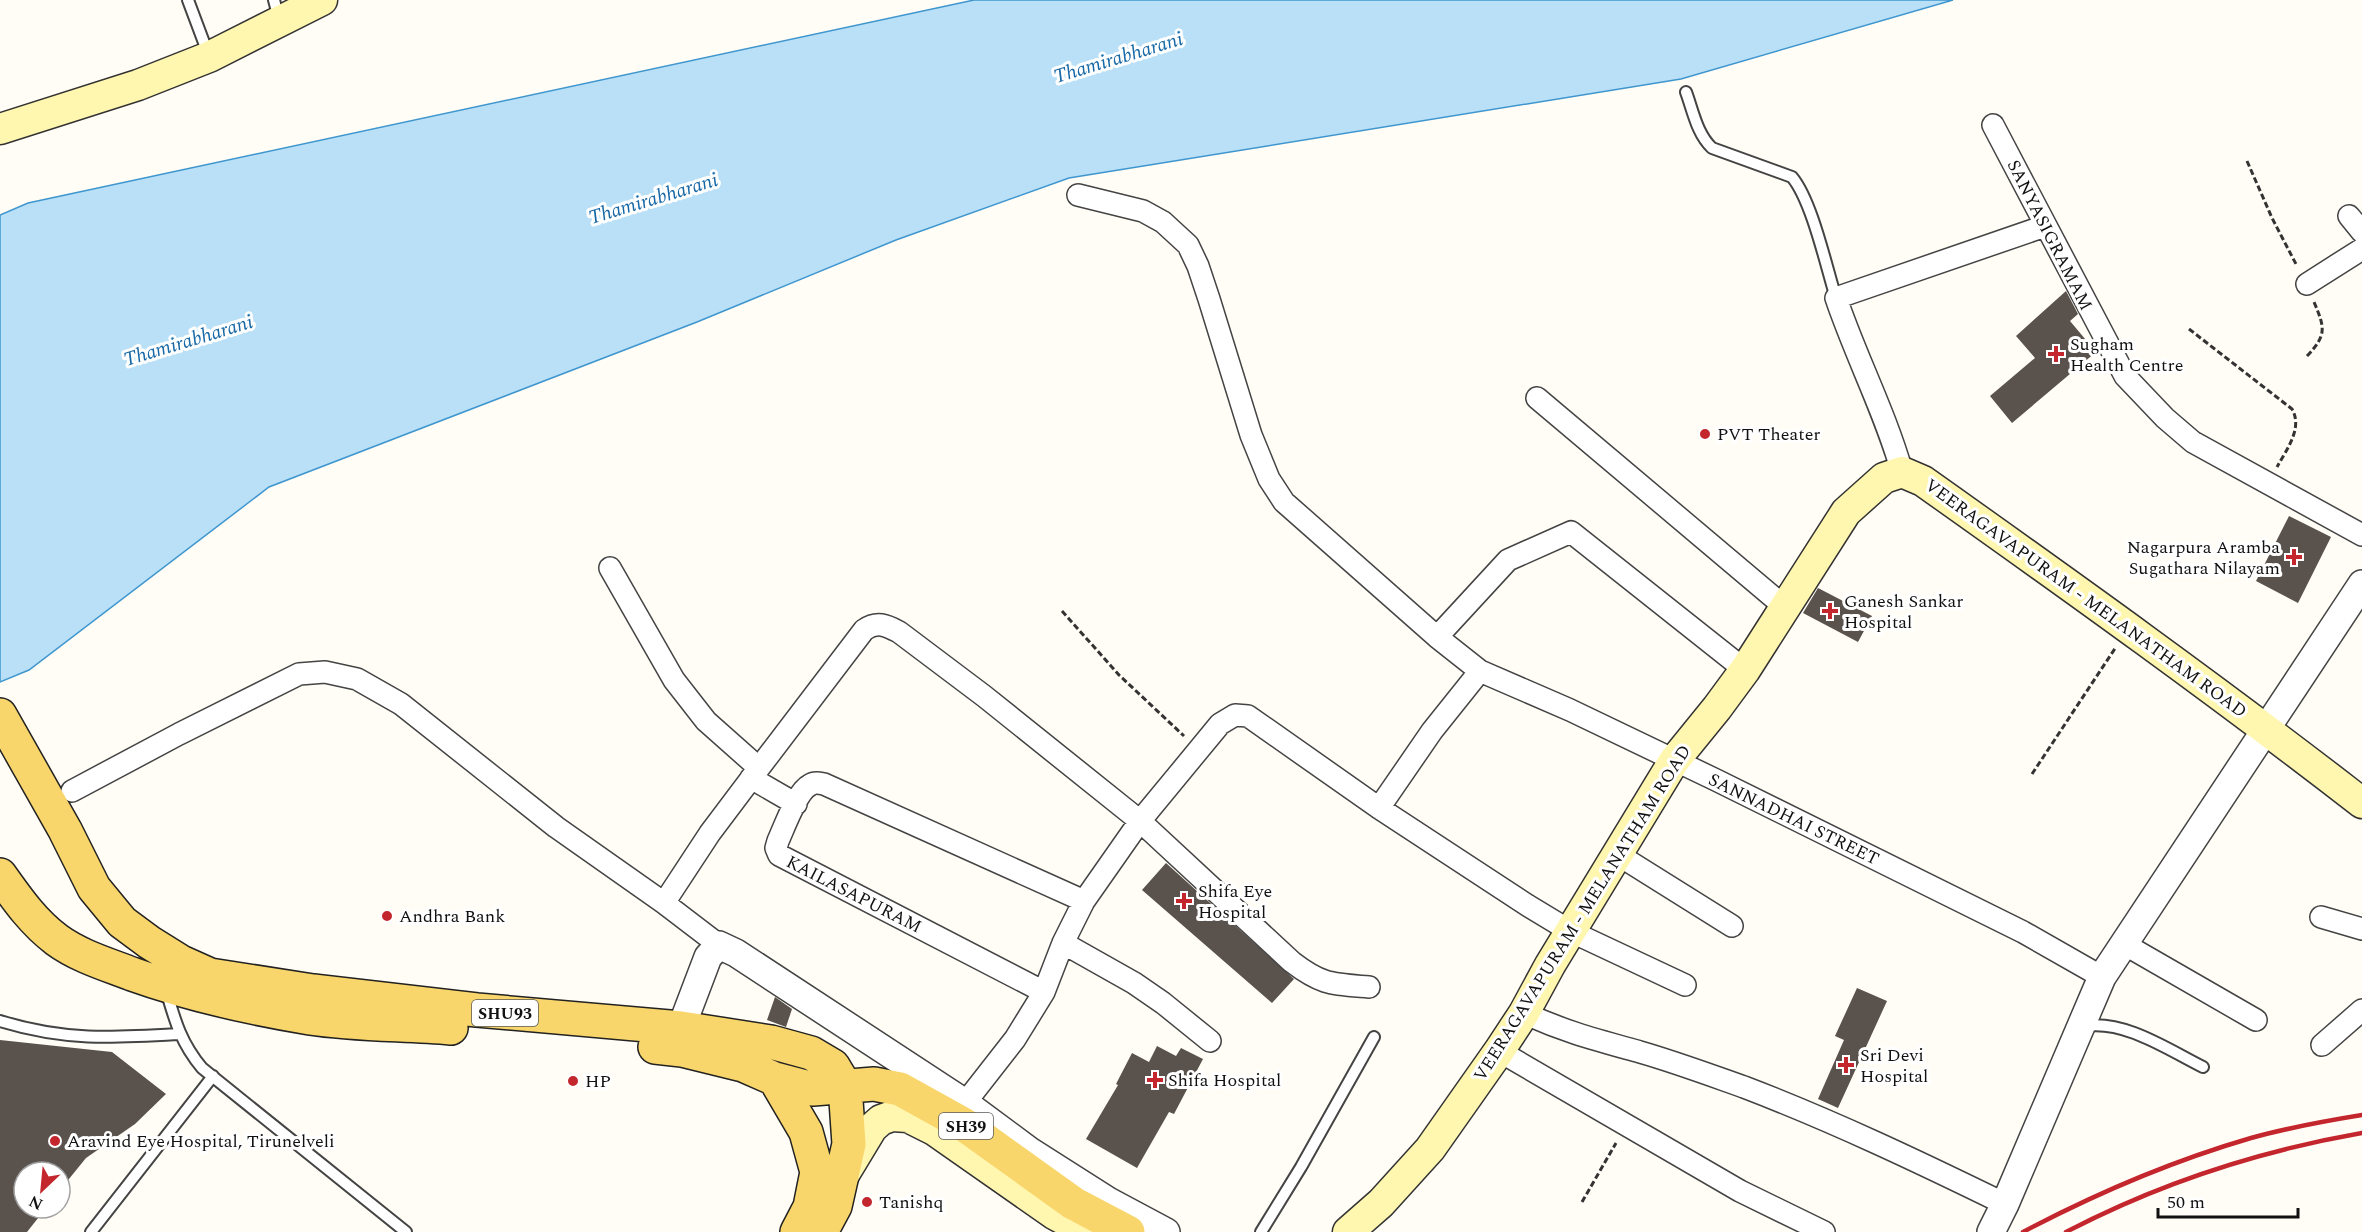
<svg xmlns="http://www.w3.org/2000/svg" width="2362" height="1232" font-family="Spectral,serif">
<rect width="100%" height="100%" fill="#fffdf5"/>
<!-- water -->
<path fill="#b9e0f7" stroke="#3f96cf" stroke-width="1.5" d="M 974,0 L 1953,0 L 1681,79 L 1069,178 L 896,240 L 697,322 L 269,487 L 29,670 L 0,682 L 0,215 L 28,203 Z"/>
<!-- building -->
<path fill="#5a524d" d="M 2066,291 L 2078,314 L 2070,321 L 2096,352 L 2012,423 L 1990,396 L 2035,358 L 2016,336 Z
M 2289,516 L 2331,537 L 2298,603 L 2256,581 Z
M 1818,588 L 1872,616 L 1858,642 L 1803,613 Z
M 1166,863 L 1294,979 L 1272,1003 L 1142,890 Z
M 1857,988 L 1887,1001 L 1838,1108 L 1818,1099 L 1844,1040 L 1835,1036 Z
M 775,997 L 792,1009 L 786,1027 L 767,1020 Z
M 0,1040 L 112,1052 L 166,1094 L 135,1124 L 86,1158 L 60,1190 L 60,1172 L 24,1172 L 24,1208 L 46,1208 L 27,1232 L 0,1232 Z
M 1157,1046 L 1176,1056 L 1181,1048 L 1203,1059 L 1174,1114 L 1169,1112 L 1137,1168 L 1086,1139 L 1118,1085 L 1116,1084 L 1132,1053 L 1149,1062 Z"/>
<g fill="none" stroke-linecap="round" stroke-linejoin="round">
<defs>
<path id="service" d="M 188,0 L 209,56
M 274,0 L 279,19
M 1686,92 C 1693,111 1697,134 1712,148 L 1792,177 C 1812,201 1826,266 1836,298
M 166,990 C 175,1021 181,1043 202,1068 L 406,1232
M 0,1021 C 65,1041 112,1038 179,1034
M 2085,1026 C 2125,1020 2167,1049 2203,1067
M 91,1232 L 213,1076
M 1261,1232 L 1301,1167 L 1374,1037"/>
<path id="minor" d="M 1993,125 L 2125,376 L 2165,418 L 2193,442 L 2362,535
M 1078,195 L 1143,211 L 1163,222 L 1188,245 L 1198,266 L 1209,299 L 1251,435 L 1269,479 L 1284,502 L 1437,637 L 1480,671 L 1432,731 L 1379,808
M 2349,216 L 2362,232
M 2307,284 L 2362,249
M 1537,398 L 1786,608
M 1902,472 C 1885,412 1856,357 1836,298 L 2045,226
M 610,568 L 674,680 L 706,721 L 759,768 L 864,630 C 877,621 886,625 899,632 L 984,696 L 1140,821 L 1084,901 L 1063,943 L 1044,992 L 1015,1039 L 965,1103
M 1437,637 L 1508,560 L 1571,532 L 1745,670
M 1480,671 L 1570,710 L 1716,780 L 2023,932 L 2102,977
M 751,778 L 796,804
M 72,791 L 179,734 L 299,674 L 325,672 L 357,679 L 401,704 L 556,827 L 664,903 L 710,833 L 759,768
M 1617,854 L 1732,926
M 664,903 L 719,945
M 2321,917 L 2362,929
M 1063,943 L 1134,983 L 1163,1003 L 1210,1041
M 2124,944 L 2256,1020
M 1369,987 C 1332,984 1322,985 1292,962 L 1140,821 L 1220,724 L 1235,715 L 1248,716 L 1379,808 L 1527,905 L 1570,931 L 1685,985
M 1044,992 L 779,855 L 776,848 L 778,841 C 784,828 797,791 810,785 C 814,782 819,783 824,784 L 1084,901
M 1524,1013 C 1565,1032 1597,1040 1640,1052 C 1675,1062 1710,1075 1744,1087 C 1833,1121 1919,1162 2005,1204
M 2322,1045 L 2362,1010
M 1499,1051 L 1740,1191 L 1824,1232"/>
<path id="tertiary" d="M 681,1028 L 708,957 L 719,945 L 736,953 L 965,1103 L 1031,1152 L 1108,1201 L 1166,1232
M 1991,1232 L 2005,1204 L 2102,977 L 2362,584"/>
<path id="secondary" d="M 0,129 L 138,85 L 209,57 L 322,0
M 843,1176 L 872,1128 L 881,1120 L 892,1116 L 908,1117 L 934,1130 L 1054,1214 L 1087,1232
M 1348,1232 L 1381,1203 L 1430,1149 L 1499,1051 L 1524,1013 L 1550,965 L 1674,761 L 1717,708 L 1745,670 L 1846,512 L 1884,478 L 1902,472 L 1923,481 C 2071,586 2219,692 2362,803"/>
<path id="primary" d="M 0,715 L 65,830 L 94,888 L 122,922 L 149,942 L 181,962 L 210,975 L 313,991 L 477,1010 L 681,1028 L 771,1042 L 811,1053 L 833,1066 L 845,1086 L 849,1144 L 835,1206 L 821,1232
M 0,875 C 17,899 33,922 57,940 C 79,956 106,964 132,974 C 188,994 250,1008 310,1018 C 356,1025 404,1024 451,1028
M 655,1047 L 682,1050 L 743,1065 L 775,1079 L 806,1132 L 817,1172 L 810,1207 L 797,1232
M 775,1079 L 813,1089 L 874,1084 L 900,1089 L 963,1124 L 1073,1203 L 1128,1232"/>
</defs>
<!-- service casing -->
<use href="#service" stroke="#444" stroke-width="14"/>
<!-- minor casing -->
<use href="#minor" stroke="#444" stroke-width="24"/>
<!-- tertiary casing -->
<use href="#tertiary" stroke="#444" stroke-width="30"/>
<!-- secondary casing -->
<use href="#secondary" stroke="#333" stroke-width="33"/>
<!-- primary casing -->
<use href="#primary" stroke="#222" stroke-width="36"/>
<!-- path -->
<path stroke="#333" stroke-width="3" stroke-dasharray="6 3" stroke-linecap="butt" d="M 2247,161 L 2272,218 L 2297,266
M 2189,329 L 2292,409 C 2303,428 2287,449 2277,467
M 2307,356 C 2327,335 2325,328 2314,302
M 1062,611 L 1119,675 L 1184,736
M 2032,774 L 2116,647
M 1582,1202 L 1616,1143"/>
<!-- service -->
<use href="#service" stroke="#fff" stroke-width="10"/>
<!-- minor -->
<use href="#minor" stroke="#fff" stroke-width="21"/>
<!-- tertiary -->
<use href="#tertiary" stroke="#fff" stroke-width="27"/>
<!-- secondary -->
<use href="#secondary" stroke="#fff6b0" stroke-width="30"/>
<!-- primary -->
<use href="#primary" stroke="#f9d66b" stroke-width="33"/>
<!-- rail -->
<path stroke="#c4262e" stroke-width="4.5" d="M 2023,1232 C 2095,1194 2172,1161 2251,1138 C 2287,1128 2325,1121 2362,1115
M 2066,1232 C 2158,1184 2259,1151 2362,1133"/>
</g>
<!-- markers -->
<g fill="#c4262e" stroke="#fff" stroke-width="2">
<path d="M2053 345h6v6h6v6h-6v6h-6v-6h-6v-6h6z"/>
<circle cx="1705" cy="434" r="6"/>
<path d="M2291 548h6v6h6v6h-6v6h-6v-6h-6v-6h6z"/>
<path d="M1827 602h6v6h6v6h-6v6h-6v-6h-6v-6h6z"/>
<path d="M1181 892h6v6h6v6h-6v6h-6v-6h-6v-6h6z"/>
<circle cx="387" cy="916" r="6"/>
<path d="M1843 1056h6v6h6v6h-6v6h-6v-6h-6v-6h6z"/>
<path d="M1152 1071h6v6h6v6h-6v6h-6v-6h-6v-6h6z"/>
<circle cx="573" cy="1081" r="6"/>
<circle cx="55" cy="1141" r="6"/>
<circle cx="867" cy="1202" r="6"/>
</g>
<g text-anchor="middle" stroke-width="6" stroke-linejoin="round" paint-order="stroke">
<!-- shield labels -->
<g fill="#fff" stroke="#585858" stroke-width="1.5">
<rect x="472" y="1000" width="66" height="26" rx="4.5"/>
<rect x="939" y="1113" width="54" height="26" rx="4.5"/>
</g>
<g font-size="16" font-weight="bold" fill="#111">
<text x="505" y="1019">SHU93</text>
<text x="966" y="1132">SH39</text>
</g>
<!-- street labels -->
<g font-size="18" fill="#111" stroke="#fff">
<text transform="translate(2050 235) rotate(63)" y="6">SANYASIGRAMAM</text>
<text transform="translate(2086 598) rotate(36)" y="6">VEERAGAVAPURAM - MELANATHAM ROAD</text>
<text transform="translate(1794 819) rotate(26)" y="6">SANNADHAI STREET</text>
<text transform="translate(854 894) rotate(27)" y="6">KAILASAPURAM</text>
<text transform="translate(1582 913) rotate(-58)" y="6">VEERAGAVAPURAM - MELANATHAM ROAD</text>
</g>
<!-- poi labels -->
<g font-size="18" fill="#111" stroke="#fff" text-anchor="start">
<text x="2070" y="350">Sugham<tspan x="2070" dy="21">Health Centre</tspan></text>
<text x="1717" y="440">PVT Theater</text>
<text x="2280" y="553" text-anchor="end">Nagarpura Aramba<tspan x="2280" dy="21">Sugathara Nilayam</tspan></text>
<text x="1844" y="607">Ganesh Sankar<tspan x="1844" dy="21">Hospital</tspan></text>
<text x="1198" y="897">Shifa Eye<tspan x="1198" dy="21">Hospital</tspan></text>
<text x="399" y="922">Andhra Bank</text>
<text x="1860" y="1061">Sri Devi<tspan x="1860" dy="21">Hospital</tspan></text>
<text x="1168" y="1086">Shifa Hospital</text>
<text x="585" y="1087">HP</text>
<text x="67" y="1147">Aravind Eye Hospital, Tirunelveli</text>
<text x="879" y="1208">Tanishq</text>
</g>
<!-- water labels -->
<g font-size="20" font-style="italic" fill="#1768a6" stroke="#fff">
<text transform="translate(1118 57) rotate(-17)" y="7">Thamirabharani</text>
<text transform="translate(653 198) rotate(-17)" y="7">Thamirabharani</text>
<text transform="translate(188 340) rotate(-17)" y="7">Thamirabharani</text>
</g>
</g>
<!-- north arrow -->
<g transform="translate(42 1190) rotate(206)"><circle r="28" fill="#ffffff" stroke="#a0a0a0" stroke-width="1.5"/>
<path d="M0-4.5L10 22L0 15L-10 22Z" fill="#c4262e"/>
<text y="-9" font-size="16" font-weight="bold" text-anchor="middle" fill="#111111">N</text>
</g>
<!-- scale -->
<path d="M2158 1208v9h140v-9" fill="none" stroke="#111111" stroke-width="3"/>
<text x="2167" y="1208" font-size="18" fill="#111111" stroke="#ffffff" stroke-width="4.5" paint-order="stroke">50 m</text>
</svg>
